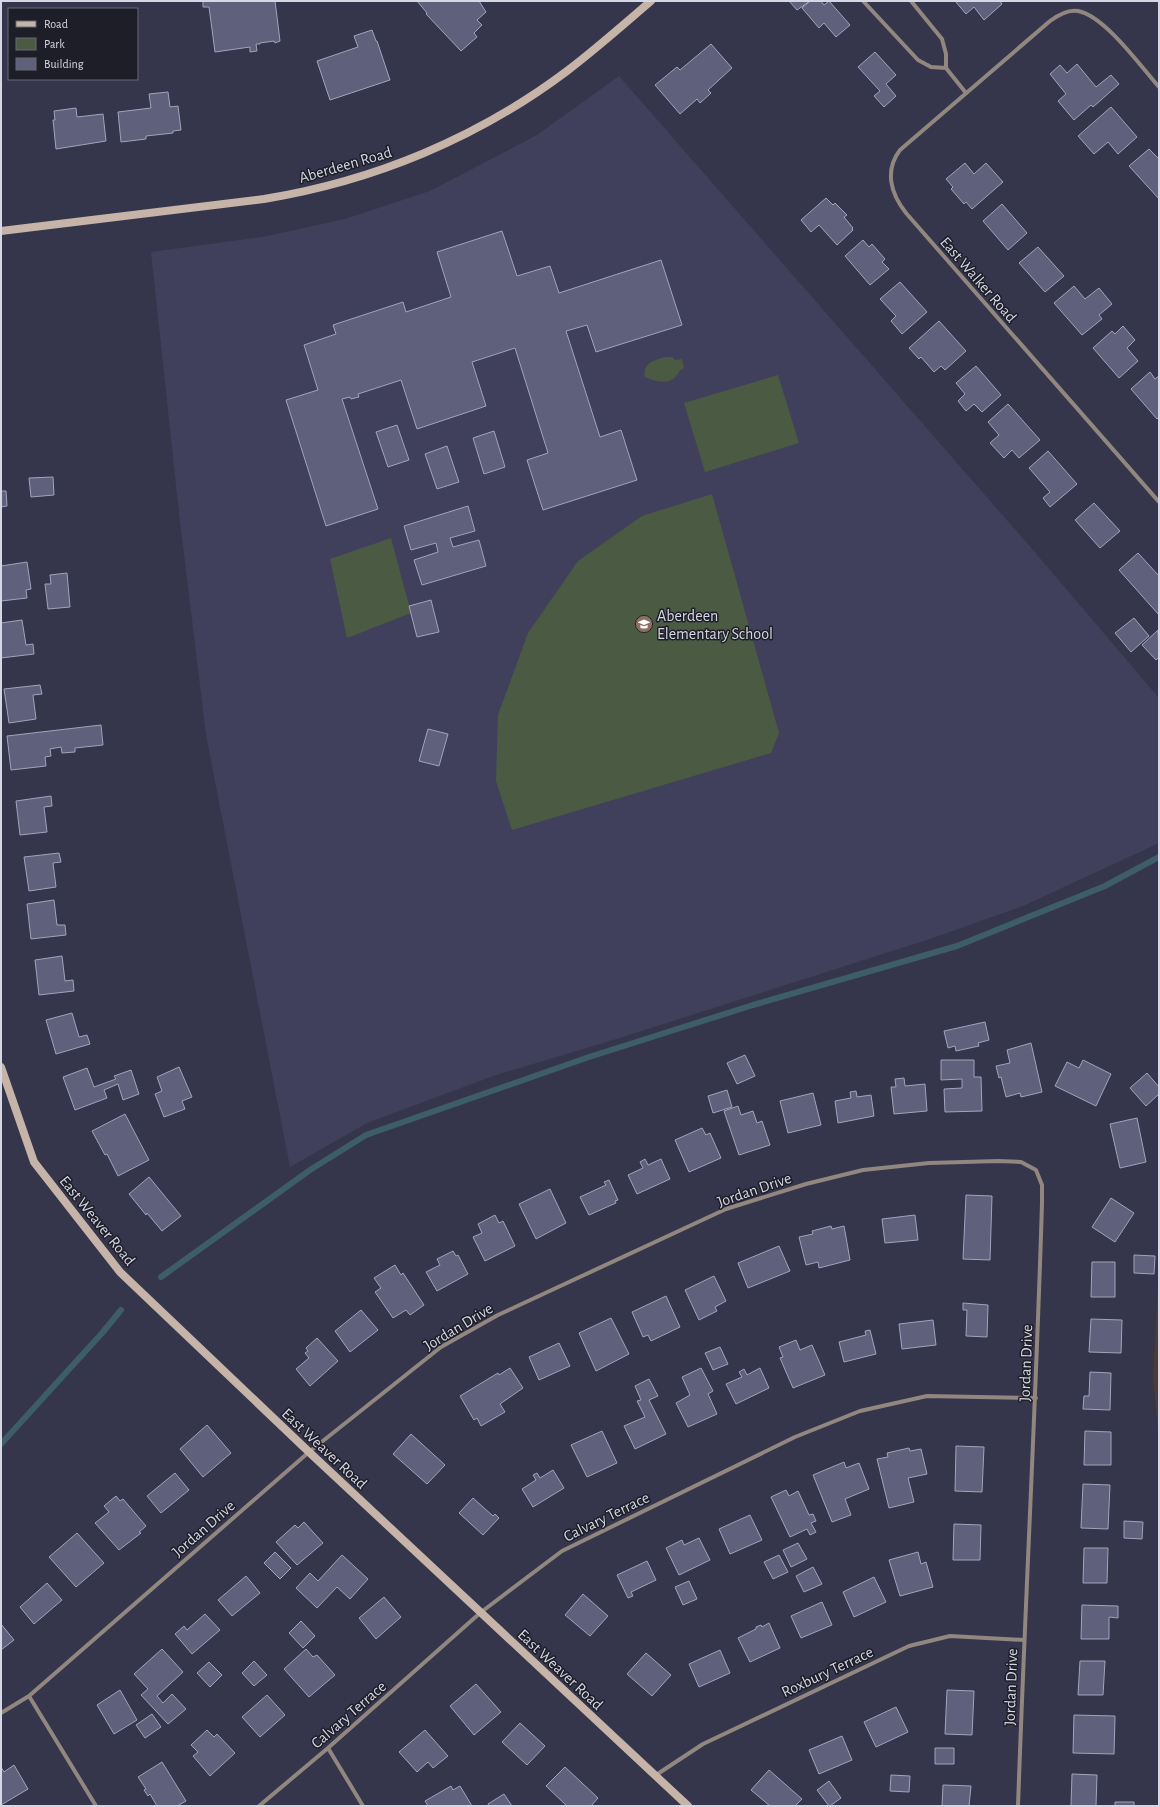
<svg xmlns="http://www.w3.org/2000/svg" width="1160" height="1807" font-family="'Alegreya Sans',sans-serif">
<rect width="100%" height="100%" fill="#35354c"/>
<!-- commercial -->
<path fill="#4e3b33" d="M 1159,1264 L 1159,1441 L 1153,1377 Z"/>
<!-- built -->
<path fill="#40405c" d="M 619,76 L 1033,550 L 1159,698 L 1159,843 L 1023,906 L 930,939 L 613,1040 L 496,1075 L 367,1123 L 290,1167 L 206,735 L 179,513 L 151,252 L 262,237 L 345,219 L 430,191 L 537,135 Z"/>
<!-- green -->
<path fill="#4b5a42" d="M 665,357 L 672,357 L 675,360 L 682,359 L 684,368 C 677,371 679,375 673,379 C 666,384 653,381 645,377 C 642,364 654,360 665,357 Z
M 778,375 L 799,443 L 705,472 L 684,403 Z
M 712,494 L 779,733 L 771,753 L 512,830 L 496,781 L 498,715 L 528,633 L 578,561 L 642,516 Z
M 391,538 L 411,613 L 347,638 L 330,559 Z"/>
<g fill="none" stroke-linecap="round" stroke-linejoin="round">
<!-- stream -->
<path stroke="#3d5d69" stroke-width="6" d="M 161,1277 L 310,1170 L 366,1135 L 589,1057 L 753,1005 L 957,946 L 1105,886 L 1159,857
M 1,1444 L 103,1332 L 121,1310"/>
</g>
<!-- building -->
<path fill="#5f607b" stroke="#a2a3be" d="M 203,1 L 275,1 L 280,41 L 275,43 L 274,41 L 260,43 L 260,44 L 256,44 L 257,51 L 250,52 L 250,47 L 215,52 L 209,7 L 203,7 Z
M 417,1 L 479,1 L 486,12 L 477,20 L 482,25 L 474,33 L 477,37 L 461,51 L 426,14 L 427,13 Z
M 789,1 L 810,1 L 797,10 Z
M 810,1 L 821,1 L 824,5 L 829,1 L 850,25 L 836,37 L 824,23 L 819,28 L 802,8 Z
M 955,1 L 1000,1 L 1002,4 L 984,20 L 974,7 L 966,14 Z
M 372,30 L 376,41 L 377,41 L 390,80 L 330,100 L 317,61 L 358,47 L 354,36 Z
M 711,44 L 732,68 L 708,90 L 711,93 L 700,103 L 697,99 L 680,114 L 655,85 L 677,67 L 680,70 Z
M 875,52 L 896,75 L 886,84 L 896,96 L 884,107 L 874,96 L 880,91 L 858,67 Z
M 1077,64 L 1096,87 L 1111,75 L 1119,84 L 1093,107 L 1091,105 L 1074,120 L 1058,101 L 1066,94 L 1050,74 L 1060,65 L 1067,73 Z
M 168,92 L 170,107 L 178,106 L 181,130 L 173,131 L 173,133 L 146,136 L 146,139 L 121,142 L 118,112 L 151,108 L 149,94 Z
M 1111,107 L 1137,137 L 1118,154 L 1108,142 L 1094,154 L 1078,136 Z
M 76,108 L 77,117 L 103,114 L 106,141 L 56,149 L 53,120 L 55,120 L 54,111 Z
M 1149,149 L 1159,159 L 1159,199 L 1129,166 Z
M 965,163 L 974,174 L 986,163 L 1003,182 L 972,209 L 966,202 L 964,204 L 951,189 L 953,187 L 946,179 Z
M 826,198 L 833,205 L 835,203 L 847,215 L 844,217 L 853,228 L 852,229 L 853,230 L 837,245 L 819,225 L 811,232 L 801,220 Z
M 1002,204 L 1027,233 L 1008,250 L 983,221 Z
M 502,231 L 517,276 L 550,266 L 559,293 L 661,260 L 682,325 L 596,352 L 587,325 L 566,331 L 600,437 L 621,430 L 637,480 L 543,510 L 527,460 L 548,453 L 515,348 L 472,362 L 486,406 L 417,429 L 401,380 L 358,394 L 359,397 L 351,399 L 350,397 L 342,399 L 378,509 L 326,526 L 286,400 L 318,390 L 304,345 L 336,334 L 333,325 L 403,302 L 406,312 L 451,297 L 437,252 Z
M 863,240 L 869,247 L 872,244 L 885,259 L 882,262 L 889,269 L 870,285 L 845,256 Z
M 1038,247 L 1064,276 L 1045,292 L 1019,263 Z
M 900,282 L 927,312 L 902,334 L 891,321 L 896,316 L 880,299 Z
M 1074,286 L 1085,299 L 1099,288 L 1112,304 L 1099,315 L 1102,319 L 1082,335 L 1054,303 Z
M 939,321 L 966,351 L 945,370 L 941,366 L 934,372 L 921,357 L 919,359 L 909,348 Z
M 1123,326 L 1135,340 L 1127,348 L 1138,361 L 1119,378 L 1093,348 L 1112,331 L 1115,334 Z
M 976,366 L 1001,395 L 982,412 L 974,404 L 966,411 L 958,401 L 965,394 L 956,383 Z
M 1150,372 L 1155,379 L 1159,376 L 1159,417 L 1157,419 L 1131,389 Z
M 1008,404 L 1040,440 L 1019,458 L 1012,450 L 1004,458 L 990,443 L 999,435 L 988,422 Z
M 397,425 L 409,460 L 388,467 L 376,432 Z
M 494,431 L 505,467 L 484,474 L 473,438 Z
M 447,446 L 459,482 L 437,489 L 425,454 Z
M 1048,451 L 1077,484 L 1050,507 L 1043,498 L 1050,492 L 1029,468 Z
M 53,477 L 54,495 L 31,497 L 29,478 Z
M 1,491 L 6,491 L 7,506 L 1,507 Z
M 1094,503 L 1120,531 L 1100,548 L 1075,520 Z
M 468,506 L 475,531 L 450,538 L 453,547 L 479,540 L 486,566 L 422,585 L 414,560 L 438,552 L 436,543 L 411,550 L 404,526 Z
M 1138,553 L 1159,576 L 1159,615 L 1119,570 Z
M 27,562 L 31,589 L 26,590 L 27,598 L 1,601 L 1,566 Z
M 67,573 L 70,607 L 48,609 L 45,584 L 51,584 L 50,575 Z
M 431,600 L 439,632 L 417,637 L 409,606 Z
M 1134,618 L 1149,636 L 1131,652 L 1115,633 Z
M 22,620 L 26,645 L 33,644 L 34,654 L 1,658 L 1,623 Z
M 1158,630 L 1159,657 L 1156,660 L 1142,645 Z
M 40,685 L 42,694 L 33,695 L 36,719 L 9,723 L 4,689 Z
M 101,725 L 103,745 L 75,748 L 75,752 L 62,753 L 61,747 L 50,749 L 51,756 L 45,757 L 46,766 L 11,770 L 7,736 Z
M 428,729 L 448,734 L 439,766 L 419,761 Z
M 51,796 L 52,806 L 44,807 L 47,832 L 20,835 L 16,801 Z
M 59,853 L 61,862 L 53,863 L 56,887 L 29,891 L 24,857 Z
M 54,900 L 57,925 L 65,925 L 66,935 L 31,939 L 27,904 Z
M 62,956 L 65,981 L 73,980 L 74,991 L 39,995 L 35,960 Z
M 72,1013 L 79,1037 L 87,1035 L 90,1044 L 56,1054 L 46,1020 Z
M 985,1022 L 989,1040 L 978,1043 L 979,1046 L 956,1051 L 955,1046 L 948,1048 L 944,1031 Z
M 1031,1043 L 1042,1092 L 1021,1097 L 1020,1093 L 1006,1097 L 1001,1077 L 999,1078 L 996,1066 L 1010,1063 L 1007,1050 Z
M 745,1055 L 755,1076 L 737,1084 L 727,1063 Z
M 941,1060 L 974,1060 L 974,1077 L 981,1077 L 982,1111 L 945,1112 L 944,1089 L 962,1088 L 962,1079 L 941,1080 Z
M 1083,1060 L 1111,1074 L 1096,1106 L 1055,1086 L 1067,1062 L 1079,1068 Z
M 179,1067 L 192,1097 L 182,1101 L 185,1109 L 164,1117 L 155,1094 L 162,1091 L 157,1077 Z
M 87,1068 L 94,1087 L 116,1079 L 114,1076 L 131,1070 L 139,1094 L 123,1100 L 118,1084 L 104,1090 L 107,1098 L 75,1110 L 63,1077 Z
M 1147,1073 L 1159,1087 L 1159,1094 L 1146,1106 L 1130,1088 Z
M 904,1078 L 905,1086 L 925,1084 L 927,1111 L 894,1114 L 891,1087 L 896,1087 L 895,1079 Z
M 727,1090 L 732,1107 L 713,1113 L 708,1096 Z
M 856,1091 L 857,1097 L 871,1095 L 874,1116 L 838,1123 L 835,1101 L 851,1098 L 850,1092 Z
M 813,1093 L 821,1125 L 788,1133 L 780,1101 Z
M 738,1106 L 741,1115 L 753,1111 L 757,1123 L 762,1121 L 770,1145 L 739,1155 L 724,1111 Z
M 125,1114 L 149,1160 L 118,1176 L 107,1154 L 105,1155 L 92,1131 Z
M 1137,1118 L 1146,1162 L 1120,1168 L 1110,1124 Z
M 702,1128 L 706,1135 L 710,1133 L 721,1158 L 689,1172 L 675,1140 Z
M 645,1159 L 648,1165 L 661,1159 L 670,1179 L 637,1194 L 628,1175 L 643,1168 L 640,1162 Z
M 149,1177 L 181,1216 L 162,1231 L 147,1213 L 146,1215 L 129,1194 Z
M 609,1180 L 618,1200 L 615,1201 L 616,1203 L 589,1215 L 580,1197 L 606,1185 L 604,1182 Z
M 550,1189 L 566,1223 L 536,1239 L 519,1204 Z
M 966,1195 L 992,1196 L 990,1260 L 963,1259 Z
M 1111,1198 L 1134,1213 L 1115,1242 L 1092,1227 Z
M 495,1215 L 499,1223 L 503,1221 L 515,1246 L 485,1261 L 473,1237 L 482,1233 L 478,1224 Z
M 915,1215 L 918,1240 L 885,1243 L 882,1219 Z
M 831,1226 L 832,1229 L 844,1226 L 850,1260 L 819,1268 L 818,1262 L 806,1265 L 799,1237 L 813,1234 L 812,1231 Z
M 779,1246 L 790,1271 L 748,1288 L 738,1263 Z
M 453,1251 L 456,1256 L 458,1255 L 468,1274 L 437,1291 L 426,1272 L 440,1265 L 437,1259 Z
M 1134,1255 L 1155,1256 L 1154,1274 L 1134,1273 Z
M 1092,1262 L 1115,1262 L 1115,1297 L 1091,1297 Z
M 395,1265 L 401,1275 L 403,1273 L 424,1305 L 410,1315 L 406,1310 L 393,1318 L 375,1292 L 381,1288 L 374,1278 Z
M 714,1276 L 726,1301 L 715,1307 L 717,1311 L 699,1320 L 685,1290 Z
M 666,1296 L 680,1327 L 651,1341 L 648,1335 L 643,1337 L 632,1312 Z
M 963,1303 L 988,1305 L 987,1337 L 966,1336 L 967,1310 L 963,1310 Z
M 361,1310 L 378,1330 L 350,1352 L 335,1331 Z
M 611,1318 L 629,1354 L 596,1371 L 579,1333 Z
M 1091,1319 L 1122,1320 L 1121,1353 L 1089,1352 Z
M 933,1320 L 936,1345 L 902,1349 L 899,1324 Z
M 870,1330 L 876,1354 L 844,1362 L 839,1342 L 866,1335 L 865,1331 Z
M 317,1338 L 338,1361 L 310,1386 L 296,1369 L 309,1358 L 305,1353 L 308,1351 L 306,1348 Z
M 796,1340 L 800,1350 L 812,1345 L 825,1375 L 793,1388 L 780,1358 L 783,1357 L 779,1347 Z
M 559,1343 L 570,1366 L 539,1380 L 529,1357 Z
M 720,1347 L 728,1364 L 713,1370 L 705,1353 Z
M 510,1368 L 523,1388 L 500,1404 L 505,1412 L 481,1426 L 477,1418 L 474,1420 L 460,1396 L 498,1373 L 499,1375 Z
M 701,1368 L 713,1391 L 708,1394 L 717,1414 L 688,1427 L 676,1403 L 690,1395 L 682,1377 Z
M 760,1368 L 769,1388 L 736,1404 L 726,1384 L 742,1377 L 739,1372 L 744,1369 L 747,1375 Z
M 1090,1372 L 1111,1373 L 1110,1410 L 1083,1409 L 1084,1396 L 1089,1396 Z
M 649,1379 L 658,1396 L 649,1400 L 666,1434 L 635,1449 L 624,1426 L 645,1417 L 637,1401 L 641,1400 L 635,1386 Z
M 207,1425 L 231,1453 L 203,1477 L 180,1449 Z
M 602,1431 L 617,1463 L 587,1477 L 571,1445 Z
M 1085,1431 L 1111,1432 L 1111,1465 L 1084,1465 Z
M 411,1434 L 445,1465 L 427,1484 L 393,1454 Z
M 956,1446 L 984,1447 L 982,1492 L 955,1491 Z
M 909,1448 L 910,1451 L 921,1449 L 927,1474 L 908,1478 L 914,1502 L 889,1508 L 877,1459 L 888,1457 L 887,1453 Z
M 844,1462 L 846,1468 L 859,1463 L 869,1489 L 845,1499 L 851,1515 L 832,1522 L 813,1475 Z
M 553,1470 L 564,1488 L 533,1507 L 522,1489 L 536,1480 L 533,1475 L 537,1473 L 540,1478 Z
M 175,1473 L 189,1490 L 161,1513 L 147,1496 Z
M 1083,1484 L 1110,1485 L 1108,1529 L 1081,1528 Z
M 786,1490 L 789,1496 L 798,1491 L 809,1515 L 813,1514 L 816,1521 L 811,1523 L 816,1532 L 810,1535 L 807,1529 L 790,1537 L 771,1497 Z
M 116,1496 L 120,1501 L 123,1499 L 146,1526 L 139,1532 L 141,1533 L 119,1550 L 95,1523 L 109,1512 L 104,1506 Z
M 473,1498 L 493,1516 L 495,1514 L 499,1518 L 483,1535 L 459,1513 Z
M 750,1515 L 762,1540 L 730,1554 L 719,1529 Z
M 1124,1521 L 1143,1522 L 1142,1539 L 1124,1538 Z
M 304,1522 L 323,1543 L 297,1565 L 276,1542 L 295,1525 L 298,1528 Z
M 954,1524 L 981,1525 L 980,1560 L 953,1560 Z
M 77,1533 L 104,1563 L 76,1587 L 49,1557 Z
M 699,1538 L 710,1560 L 679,1575 L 666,1548 L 682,1540 L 684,1545 Z
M 798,1543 L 807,1559 L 791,1567 L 783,1550 Z
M 1084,1548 L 1108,1548 L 1107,1583 L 1083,1583 Z
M 275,1552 L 291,1568 L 280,1579 L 264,1563 Z
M 918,1552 L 921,1564 L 926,1562 L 933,1587 L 900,1596 L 889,1560 Z
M 342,1555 L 368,1579 L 350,1599 L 337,1587 L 317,1608 L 296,1588 L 310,1573 L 318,1581 Z
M 779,1555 L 788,1572 L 773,1579 L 764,1562 Z
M 647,1561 L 656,1580 L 631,1592 L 633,1596 L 628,1598 L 617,1575 Z
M 813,1567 L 822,1584 L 804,1592 L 796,1576 Z
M 246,1576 L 260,1593 L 232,1616 L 218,1600 Z
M 874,1577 L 886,1602 L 854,1617 L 843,1592 Z
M 689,1581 L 697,1599 L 683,1605 L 675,1587 Z
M 47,1583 L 62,1600 L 34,1624 L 20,1607 Z
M 583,1594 L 608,1616 L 590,1636 L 565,1615 Z
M 384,1597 L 401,1617 L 376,1639 L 359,1618 Z
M 822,1602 L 832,1625 L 801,1638 L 791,1616 Z
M 1082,1605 L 1118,1606 L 1118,1618 L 1109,1617 L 1109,1639 L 1081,1639 Z
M 205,1614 L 220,1630 L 192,1654 L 175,1634 L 184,1626 L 187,1630 Z
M 301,1621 L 315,1636 L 303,1648 L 289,1633 Z
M 769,1623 L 780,1648 L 750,1662 L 738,1638 L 756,1629 L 756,1627 L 761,1625 L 762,1627 Z
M 1,1624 L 14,1640 L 1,1650 Z
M 162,1649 L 183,1672 L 157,1696 L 163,1703 L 172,1694 L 186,1709 L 168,1724 L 141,1695 L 148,1689 L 134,1674 Z
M 306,1649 L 313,1657 L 317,1655 L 335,1675 L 309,1697 L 284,1669 Z
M 720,1650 L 730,1673 L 699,1687 L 689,1664 Z
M 646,1653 L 671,1675 L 652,1696 L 627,1674 Z
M 254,1661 L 267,1675 L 254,1686 L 242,1673 Z
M 1080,1661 L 1105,1661 L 1103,1695 L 1078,1695 Z
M 209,1662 L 222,1675 L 210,1687 L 197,1673 Z
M 476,1684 L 501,1712 L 474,1735 L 450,1706 Z
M 120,1690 L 137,1720 L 114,1734 L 97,1705 Z
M 947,1690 L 974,1691 L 972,1735 L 945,1734 Z
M 267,1695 L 285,1715 L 260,1737 L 242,1717 Z
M 896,1707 L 908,1732 L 876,1747 L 864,1722 Z
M 152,1714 L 161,1727 L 145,1738 L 136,1725 Z
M 1074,1715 L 1115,1716 L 1114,1754 L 1073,1753 Z
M 520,1723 L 545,1746 L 527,1765 L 502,1742 Z
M 207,1730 L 214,1737 L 217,1734 L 235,1753 L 210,1776 L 193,1756 L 198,1752 L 191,1745 Z
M 425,1730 L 448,1756 L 433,1768 L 428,1762 L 417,1772 L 399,1752 Z
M 842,1736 L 852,1760 L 819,1774 L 809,1750 Z
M 935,1748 L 954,1748 L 954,1764 L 935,1764 Z
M 162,1762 L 186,1801 L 177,1806 L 157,1806 L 150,1794 L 148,1796 L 144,1790 L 146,1789 L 138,1777 Z
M 14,1765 L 28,1789 L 1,1805 L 1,1767 L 4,1772 Z
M 565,1767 L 598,1798 L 591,1806 L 567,1806 L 546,1786 Z
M 769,1770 L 802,1799 L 795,1806 L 770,1806 L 751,1790 Z
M 1072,1774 L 1097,1775 L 1096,1806 L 1071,1806 Z
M 891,1775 L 910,1776 L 909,1792 L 890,1791 Z
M 829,1781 L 841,1798 L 830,1806 L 829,1806 L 817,1790 Z
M 943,1785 L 971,1786 L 969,1806 L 942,1806 Z
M 451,1786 L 453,1790 L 460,1786 L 472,1806 L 428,1806 L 425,1801 Z
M 504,1794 L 512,1806 L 489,1806 L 488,1804 Z
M 1115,1802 L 1134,1802 L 1134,1806 L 1115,1806 Z"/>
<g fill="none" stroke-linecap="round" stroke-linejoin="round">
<!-- street -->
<path stroke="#92877f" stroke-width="4" d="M 863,1 L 918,60 L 931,67 L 946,68
M 911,1 L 942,39 L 946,54 L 946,68 L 966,93
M 1159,87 C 1141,67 1105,16 1078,11 C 1068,9 1058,15 1050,21 L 900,150 C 884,171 891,194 906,213 L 1159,502
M 29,1696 L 96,1806
M 1,1713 L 29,1696 L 309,1452 L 441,1347 L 498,1315 L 726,1209 L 806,1184 L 863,1170 L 929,1163 L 998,1161 L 1021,1162 L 1036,1170 L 1042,1185 L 1042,1203 C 1036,1404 1025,1605 1018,1806
M 328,1748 L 363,1806
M 656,1775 L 703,1744 L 909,1646 L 950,1636 L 1024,1640
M 259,1806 L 328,1748 L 480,1613 L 562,1551 L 795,1437 L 860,1411 L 927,1396 L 1036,1398"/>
<!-- secondary -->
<path stroke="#c5b4a7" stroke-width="8" d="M 1,231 L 264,199 C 374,181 478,138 567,71 C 596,49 623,25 651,1
M 1,1067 L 34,1162 L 120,1272 L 309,1452 L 688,1806"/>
</g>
<!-- icons -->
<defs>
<symbol id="school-disc" viewBox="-11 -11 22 22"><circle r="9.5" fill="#8d6e63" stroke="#1e1e28"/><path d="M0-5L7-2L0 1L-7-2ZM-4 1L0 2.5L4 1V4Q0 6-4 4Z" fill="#fff"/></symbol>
</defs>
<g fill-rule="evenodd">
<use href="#school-disc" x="634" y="614" width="20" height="20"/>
</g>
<g text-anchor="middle" stroke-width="3" stroke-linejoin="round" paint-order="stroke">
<!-- street labels -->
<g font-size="16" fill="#d6d7e5" stroke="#1e1e28">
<text transform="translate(345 164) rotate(-16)" y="6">Aberdeen Road</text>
<text transform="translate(979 279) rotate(49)" y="6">East Walker Road</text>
<text transform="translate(754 1189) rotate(-19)" y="6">Jordan Drive</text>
<text transform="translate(98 1220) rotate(51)" y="6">East Weaver Road</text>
<text transform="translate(458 1326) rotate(-31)" y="6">Jordan Drive</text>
<text transform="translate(1025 1363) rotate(-88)" y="6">Jordan Drive</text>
<text transform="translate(325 1448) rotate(43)" y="6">East Weaver Road</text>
<text transform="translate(606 1516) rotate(-26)" y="6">Calvary Terrace</text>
<text transform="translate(203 1528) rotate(-41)" y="6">Jordan Drive</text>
<text transform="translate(561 1669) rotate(43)" y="6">East Weaver Road</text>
<text transform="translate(827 1671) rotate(-25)" y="6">Roxbury Terrace</text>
<text transform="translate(1010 1687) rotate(-88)" y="6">Jordan Drive</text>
<text transform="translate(348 1714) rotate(-41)" y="6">Calvary Terrace</text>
</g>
<!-- poi labels -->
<g font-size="16" fill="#d6d7e5" stroke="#1e1e28" text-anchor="start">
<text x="657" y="621">Aberdeen<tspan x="657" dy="18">Elementary School</tspan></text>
</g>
</g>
<!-- border -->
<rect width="1160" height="1807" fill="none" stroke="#d6d7e5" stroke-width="4"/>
<!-- legend -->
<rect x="8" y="8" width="130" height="72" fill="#1e1e28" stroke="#686874"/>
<rect x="16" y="21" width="20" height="6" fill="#c5b4a7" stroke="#686874"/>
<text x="44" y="28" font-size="12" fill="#d6d7e5">Road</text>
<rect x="16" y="38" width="20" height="12" fill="#4b5a42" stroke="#686874"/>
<text x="44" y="48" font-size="12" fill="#d6d7e5">Park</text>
<rect x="16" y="58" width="20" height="12" fill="#5f607b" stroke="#686874"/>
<text x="44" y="68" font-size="12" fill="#d6d7e5">Building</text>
</svg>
